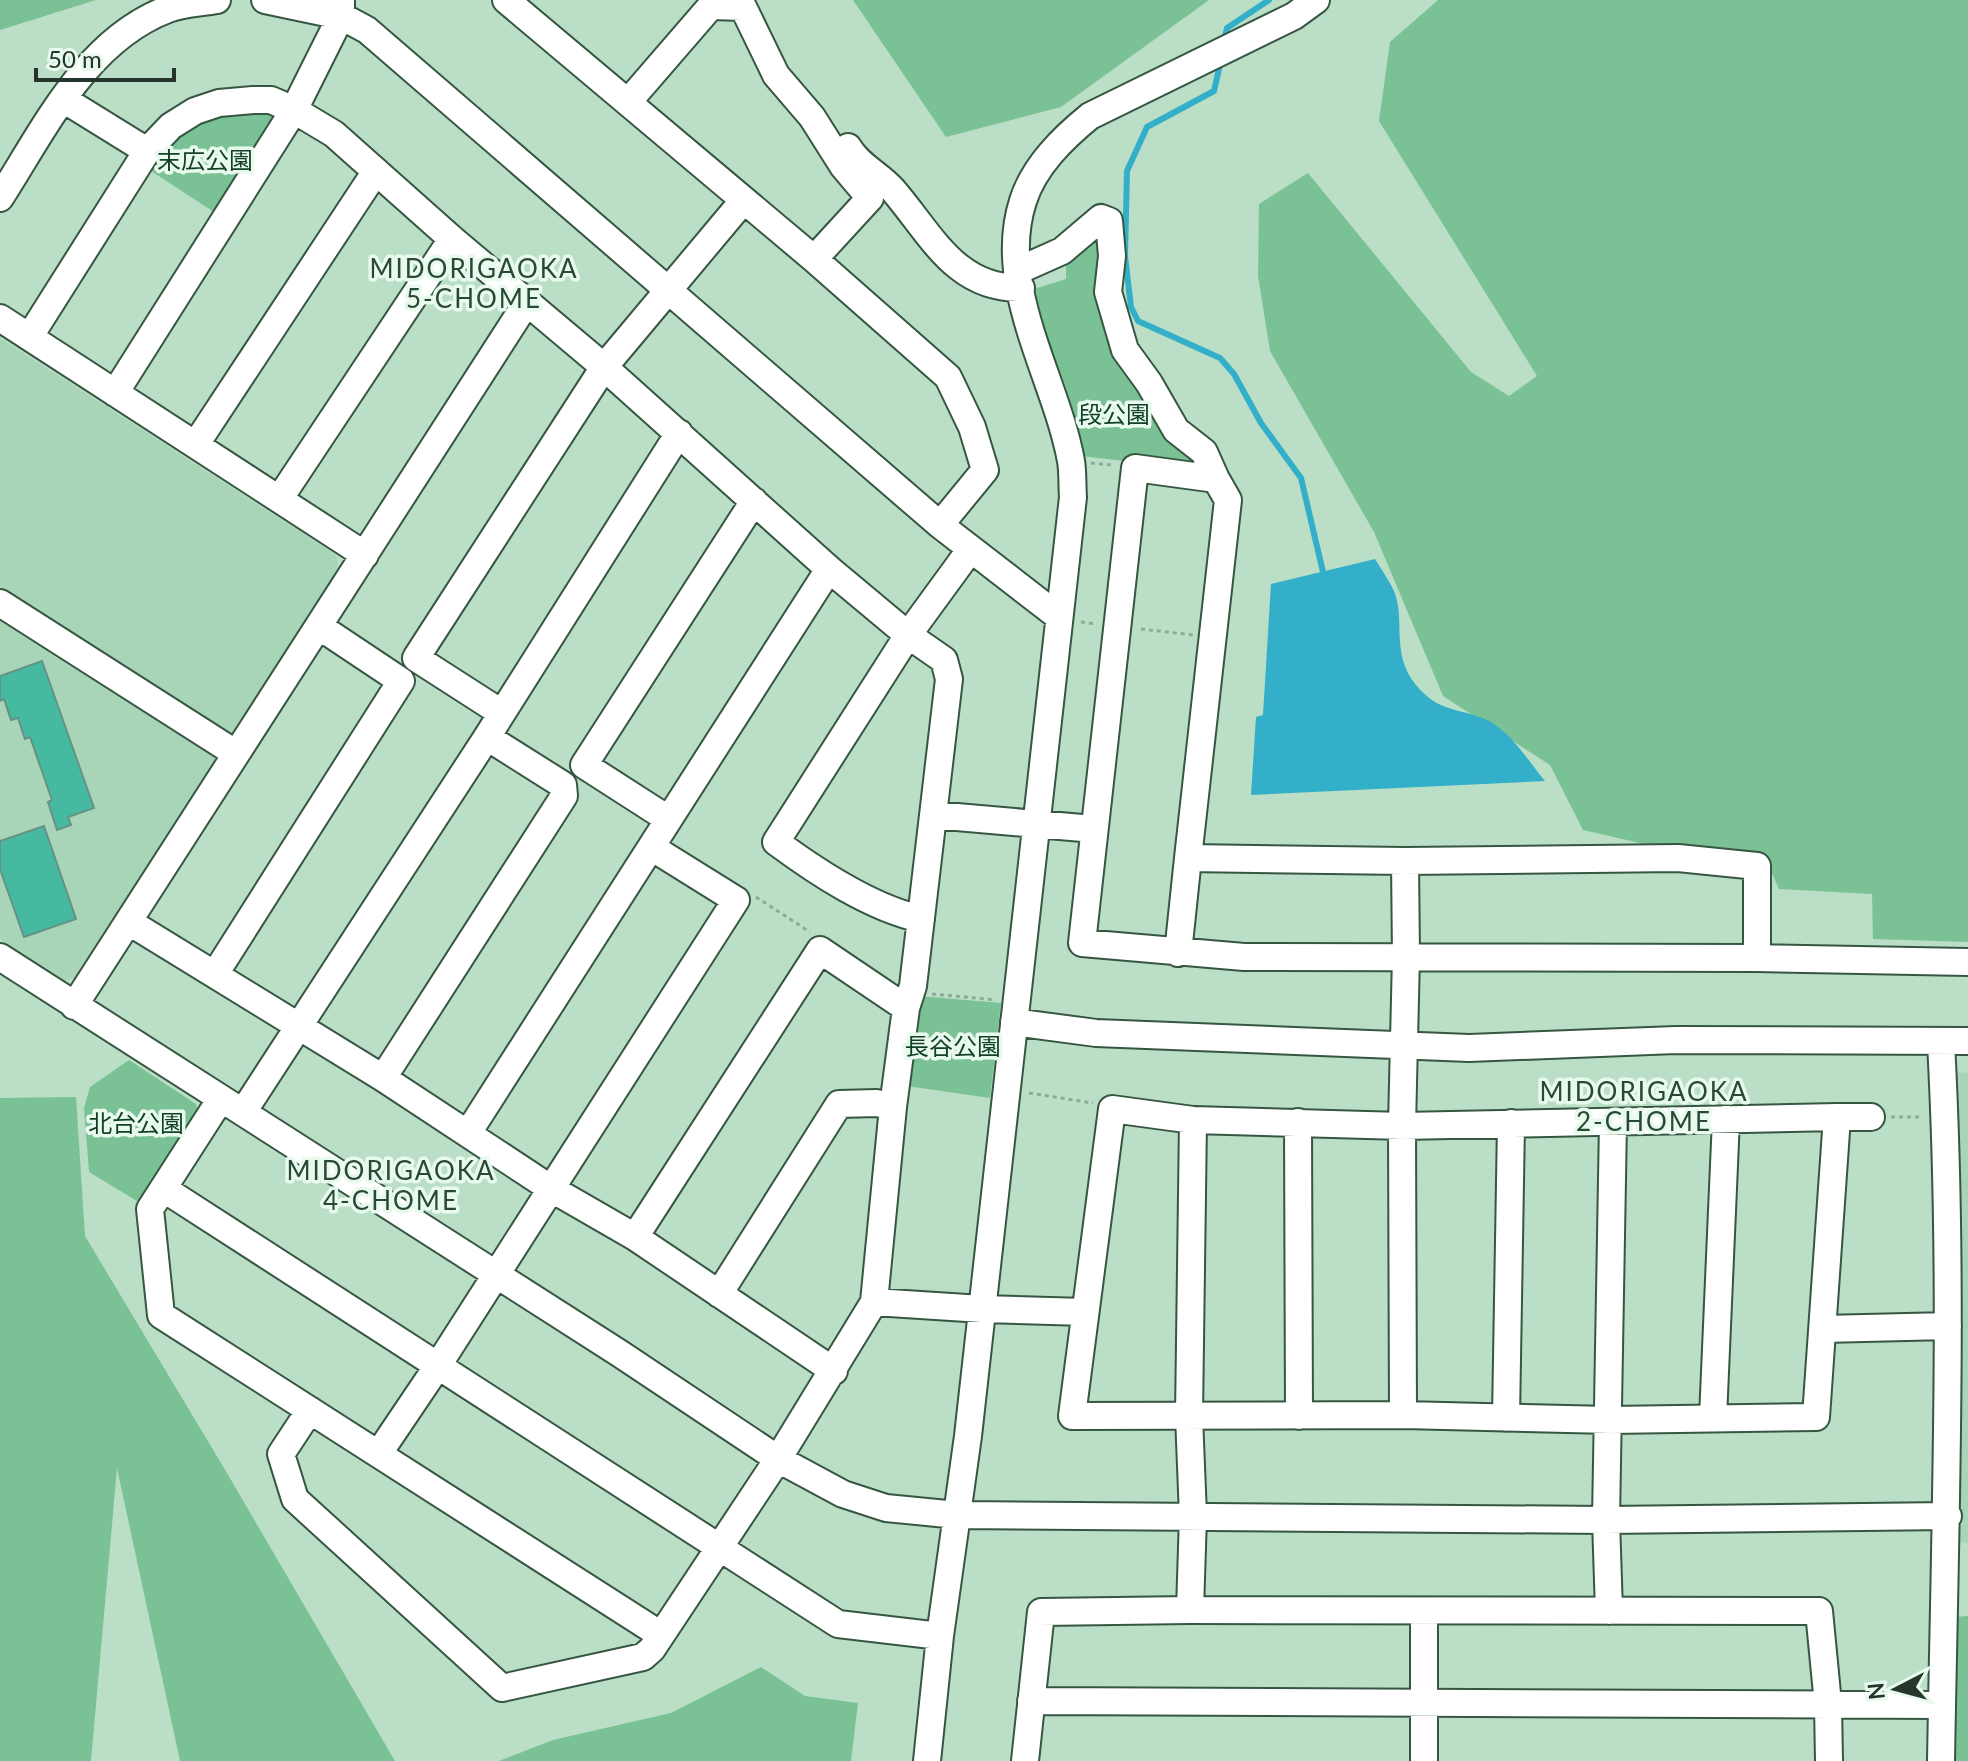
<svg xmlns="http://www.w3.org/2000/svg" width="1968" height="1761" font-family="Lato,'Noto Sans JP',sans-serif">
<rect width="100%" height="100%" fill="#badec6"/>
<!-- built -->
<path fill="#a8d4b7" d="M 0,338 L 336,555 L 338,569 L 78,977 L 65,981 L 0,939 Z
M 1957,1072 L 1968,1073 L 1968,1543 L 1960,1542 Z"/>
<!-- green -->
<path fill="#7ac295" d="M 0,0 L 96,0 L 0,30 Z
M 853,0 L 1209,0 L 1061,107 L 946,137 Z
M 1438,0 L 1968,0 L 1968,942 L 1873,939 L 1872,894 L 1779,889 L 1767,862 L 1679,852 L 1583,830 L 1550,765 L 1443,696 L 1374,532 L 1270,351 L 1258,276 L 1259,204 L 1308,173 L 1471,372 L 1509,396 L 1537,376 L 1379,121 L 1390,42 Z
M 273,112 L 277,125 L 217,214 L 148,169 L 180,132 L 216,114 Z
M 1099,227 L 1103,290 L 1204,459 L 1194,469 L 1081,456 L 1034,289 L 1066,279 L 1066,255 Z
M 918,996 L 1001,1003 L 990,1098 L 907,1086 Z
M 129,1060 L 196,1104 L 199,1119 L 142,1204 L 89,1172 L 84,1108 L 90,1087 Z
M 76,1097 L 85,1236 L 224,1468 L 395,1761 L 180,1761 L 117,1468 L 91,1761 L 0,1761 L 0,1098 Z
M 1968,1616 L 1968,1761 L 1954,1761 L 1955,1617 Z
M 761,1667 L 805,1696 L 858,1703 L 851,1761 L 499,1761 L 553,1740 L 671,1713 Z"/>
<!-- water -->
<path fill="#33afca" d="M 1375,559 C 1381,569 1389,580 1394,591 C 1406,620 1390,653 1416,685 C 1438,712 1458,708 1485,719 C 1510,730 1528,761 1545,781 L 1251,795 L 1256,717 L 1263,715 L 1271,584 Z"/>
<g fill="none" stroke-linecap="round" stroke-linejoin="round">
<!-- stream -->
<path stroke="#33afca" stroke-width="6" d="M 1224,42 L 1227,28 L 1269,0
M 1221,60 L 1214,91 L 1147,127 L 1127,171 L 1125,256 L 1131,307 L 1138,321 L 1220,358 L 1234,374 L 1261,423 L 1301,478 L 1323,572"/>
</g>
<!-- building -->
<path fill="#45baa1" stroke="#669286" stroke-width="2" d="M 42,661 L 94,808 L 68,817 L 71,825 L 57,830 L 48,802 L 52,800 L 30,737 L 25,739 L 18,718 L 11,720 L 4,699 L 0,701 L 0,676 Z
M 44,826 L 76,919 L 24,937 L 0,869 L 0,841 Z"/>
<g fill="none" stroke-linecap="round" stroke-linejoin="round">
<defs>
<path id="minor" d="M 265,0 L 341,16 L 367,30 L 940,525 L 1059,617
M 506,0 L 814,259 L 948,377 L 972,427 L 985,470 L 940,525
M 63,99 L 147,151
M 628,102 L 711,6 L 743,7 L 776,75 L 812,117 L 843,166 L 870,198 L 814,259
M 848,147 C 859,166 879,174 893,190 C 931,234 955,289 1021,288
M 0,198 C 45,128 86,40 168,9 C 183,3 201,3 217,0
M 1017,271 L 1062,251 L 1101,218 L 1109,221 L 1112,256 L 1108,292 L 1125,350 L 1149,383 L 1176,430 L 1204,452 L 1216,479
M 0,318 L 365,555
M 30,336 L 147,151 L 171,126 L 195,111 L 219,103 L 253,100 L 271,100 L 294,110 L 334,134 L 452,239 L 604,367 L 829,569 L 908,635 L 944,660 L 949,679 L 913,986 L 906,1008 L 893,1107 L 874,1302 L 778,1459 L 652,1649 L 643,1657 L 502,1688 L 295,1499 L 281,1454 L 310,1410
M 115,393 L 294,110 L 341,16 L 341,0
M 196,444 L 376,171
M 280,498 L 452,239
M 0,603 L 235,753
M 500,712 L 416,658 L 604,367 L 743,201
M 934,815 L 1094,829
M 668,819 L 584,765 L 754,501
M 921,919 C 871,908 818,873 776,842 L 908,635 L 970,550
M 129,922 L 383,1078 L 550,1188 L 635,1237 L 834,1371
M 1178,953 L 1188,858
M 0,957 L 619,1353 L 778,1459 L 843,1494 L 886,1508 L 957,1515 L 1606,1520 L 1948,1516
M 1757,958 L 1757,866 L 1678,858 L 1405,861 L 1188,858 L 1228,500 L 1216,479 L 1135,468 L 1082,943 L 1244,957 L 1757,958 L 1968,962
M 215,974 L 401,681 L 320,627
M 74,1006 L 527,302
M 1014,1022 L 1096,1033 L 1469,1048 L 1676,1040 L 1968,1041
M 1941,1043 C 1954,1282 1945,1522 1941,1761
M 383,1078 L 564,796 L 563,785 L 487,737
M 220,1100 L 150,1209 L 161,1315 L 661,1635
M 243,1112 L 487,737 L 679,433
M 1837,1117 L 1816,1417 L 1610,1420 L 1403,1415 L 1072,1416 L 1112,1109 L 1193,1120 L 1402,1126 L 1837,1117 L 1871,1117
M 1298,1122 L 1299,1416
M 468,1133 L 829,569
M 164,1189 L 838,1624 L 940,1636
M 635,1237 L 820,950 L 906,1008
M 719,1294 L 839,1104 L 877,1103 L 893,1107
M 874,1302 L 982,1309 L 1085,1312
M 1823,1329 L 1948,1326
M 1403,1415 L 1402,1126 L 1406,956 L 1405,861
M 1506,1418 L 1511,1123
M 1713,1418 L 1726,1119
M 379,1453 L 437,1367 L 736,900 L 651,847
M 1190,1610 L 1193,1516 L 1189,1416 L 1193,1120
M 1424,1611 L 1424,1761
M 1609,1611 L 1606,1520 L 1613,1122
M 1031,1701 L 1942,1705
M 927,1761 L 940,1636 L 968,1436 L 1073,497 C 1072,485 1073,473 1071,461 C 1056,378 995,287 1023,201 C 1034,166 1063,138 1090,116 L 1294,16 L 1316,0
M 1025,1761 L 1041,1612 L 1190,1610 L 1819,1611 L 1828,1704 L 1829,1761"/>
</defs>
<!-- minor casing -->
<use href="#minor" stroke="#365642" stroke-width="30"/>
<!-- path -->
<path stroke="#8caa96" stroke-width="3" stroke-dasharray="4 4" stroke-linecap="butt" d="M 1091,463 L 1112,465
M 1081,622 L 1097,624
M 1141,629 L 1193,635
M 756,897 L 810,932
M 932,994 L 996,1000
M 1029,1093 L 1093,1103
M 1891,1117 L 1923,1117"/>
<!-- minor -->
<use href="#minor" stroke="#fff" stroke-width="26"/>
</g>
<g text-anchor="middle" stroke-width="7" stroke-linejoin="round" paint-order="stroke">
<!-- park labels -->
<g font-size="24" fill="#124128" stroke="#e8faed">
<text x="205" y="169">末広公園</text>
<text x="1114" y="423">段公園</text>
<text x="953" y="1055">長谷公園</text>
<text x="136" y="1132">北台公園</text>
</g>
<!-- neighbourhood labels -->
<g font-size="26" letter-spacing="2" fill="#294935" stroke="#e8faed">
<text x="474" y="278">MIDORIGAOKA<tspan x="474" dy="30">5-CHOME</tspan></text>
<text x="1644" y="1101">MIDORIGAOKA<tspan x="1644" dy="30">2-CHOME</tspan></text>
<text x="391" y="1180">MIDORIGAOKA<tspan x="391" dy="30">4-CHOME</tspan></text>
</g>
</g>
<!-- north arrow -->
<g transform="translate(1896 1689) rotate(264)" stroke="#e8faed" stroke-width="6" paint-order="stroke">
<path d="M0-6L14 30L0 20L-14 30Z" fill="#26352b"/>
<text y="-12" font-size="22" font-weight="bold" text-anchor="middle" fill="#26352b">N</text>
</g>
<!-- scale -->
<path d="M36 68v12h138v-12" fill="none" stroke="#26352b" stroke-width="4"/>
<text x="48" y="68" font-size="24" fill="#26352b" stroke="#e8faed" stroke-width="6" paint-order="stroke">50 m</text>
</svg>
